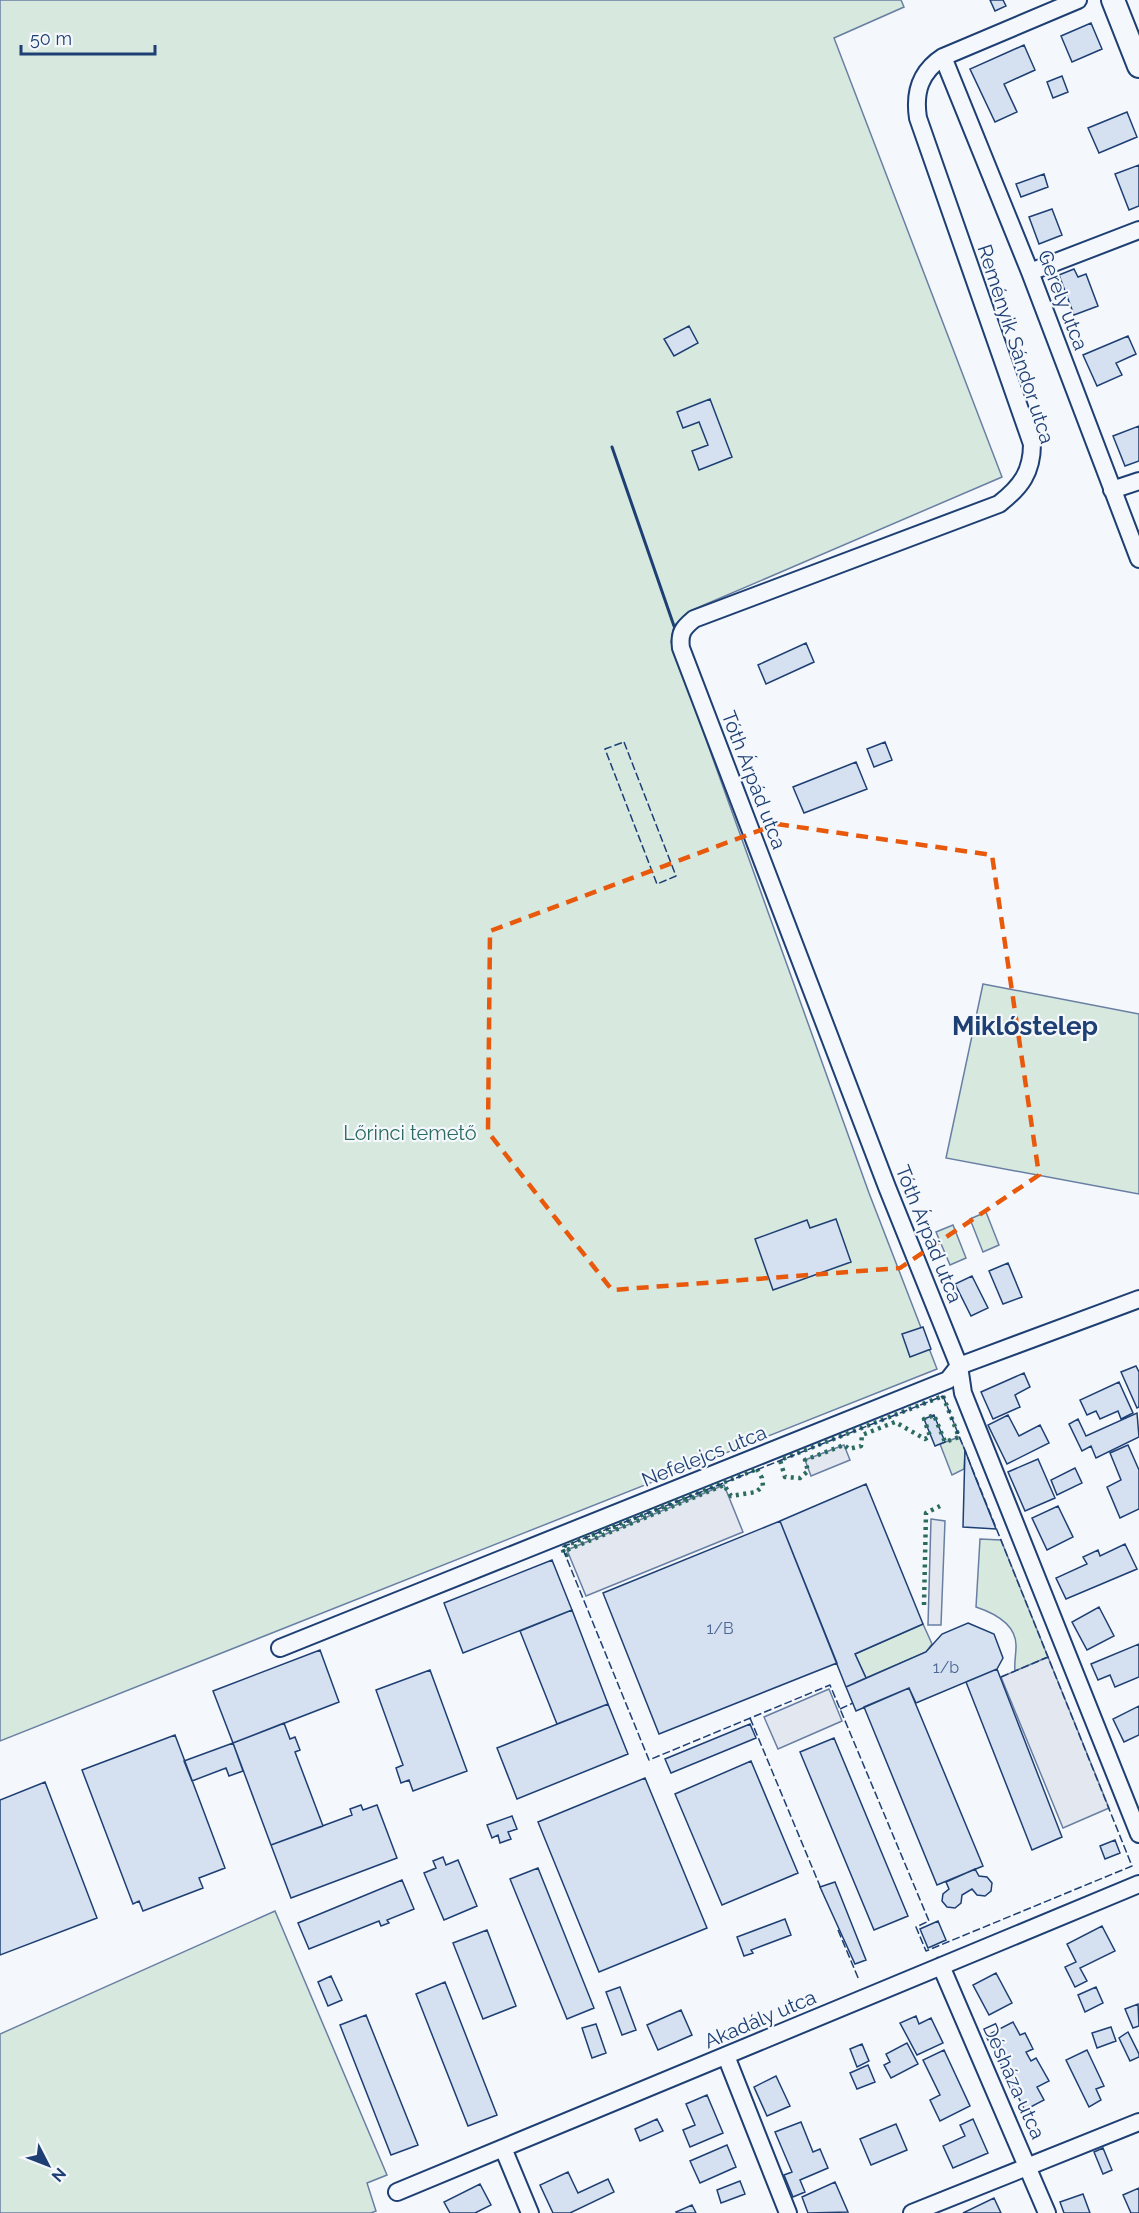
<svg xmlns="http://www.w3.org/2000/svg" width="1139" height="2213" font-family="Raleway,sans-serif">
<rect width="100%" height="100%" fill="#f4f7fb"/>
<!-- green -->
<path fill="#d7e8df" stroke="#687fa3" stroke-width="1.5" d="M 0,0 L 901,0 L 904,7 L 834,38 L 1002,477 L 690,611 L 674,626 L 671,642 L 869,1193 L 937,1369 L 0,1741 Z
M 983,984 L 1139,1014 L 1139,1194 L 946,1158 Z
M 986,1212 L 999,1245 L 983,1252 L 970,1219 Z
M 953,1225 L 966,1258 L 950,1265 L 936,1232 Z
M 959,1437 L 965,1450 L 964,1469 L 952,1475 L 940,1444 Z
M 980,1539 L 1001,1540 L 1048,1657 L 1015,1671 C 1014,1663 1016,1655 1016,1647 C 1017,1624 994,1613 976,1607 Z
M 923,1624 L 932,1644 L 926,1652 L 866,1678 L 855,1654 Z
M 275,1911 L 387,2175 L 367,2183 L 376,2211 L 371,2213 L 0,2213 L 0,2034 Z"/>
<!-- parking -->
<path fill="#e3e8f0" stroke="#687fa3" stroke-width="1.5" d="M 844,1445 L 850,1460 L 811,1476 L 805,1460 Z
M 724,1485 L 743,1532 L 586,1596 L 567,1550 Z
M 931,1519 L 945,1521 L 941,1625 L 928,1625 Z
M 1048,1657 L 1109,1808 L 1063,1828 L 1001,1677 Z
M 829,1689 L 842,1721 L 778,1749 L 764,1717 Z"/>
<!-- building -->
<path fill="#d5e0f0" stroke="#1d3f73" stroke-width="1.5" d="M 990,0 L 1003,0 L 1006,6 L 995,11 Z
M 1091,23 L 1102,49 L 1072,62 L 1061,36 Z
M 1024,45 L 1035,70 L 1004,84 L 1017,112 L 995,122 L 970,69 Z
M 1062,76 L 1068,92 L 1053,98 L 1047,82 Z
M 1127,112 L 1137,137 L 1099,153 L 1088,128 Z
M 1139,165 L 1139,206 L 1129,210 L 1115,174 Z
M 1044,174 L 1048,187 L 1021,197 L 1016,184 Z
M 1052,209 L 1062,235 L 1039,244 L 1029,217 Z
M 1074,269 L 1078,277 L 1086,274 L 1098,306 L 1074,315 L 1059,275 Z
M 689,326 L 698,343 L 674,356 L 664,339 Z
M 1128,336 L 1136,354 L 1116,363 L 1122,375 L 1097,386 L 1083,355 Z
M 710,399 L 732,457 L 699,470 L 692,451 L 708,445 L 699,422 L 683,428 L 677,412 Z
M 1139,426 L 1139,461 L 1125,466 L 1113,436 Z
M 806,643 L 814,662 L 766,684 L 758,665 Z
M 885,742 L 892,760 L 874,767 L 867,749 Z
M 856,762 L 867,789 L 804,813 L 793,787 Z
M 836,1219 L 851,1262 L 773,1290 L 755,1239 L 807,1220 L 810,1228 Z
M 1008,1263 L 1022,1297 L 1003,1304 L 989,1271 Z
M 972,1276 L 988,1308 L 971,1316 L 955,1284 Z
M 923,1327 L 931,1349 L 910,1357 L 902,1334 Z
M 1136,1366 L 1139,1372 L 1139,1407 L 1137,1408 L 1121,1372 Z
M 1024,1373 L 1030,1387 L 1015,1395 L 1020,1407 L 993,1419 L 981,1392 Z
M 1119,1382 L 1133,1413 L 1121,1419 L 1118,1411 L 1100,1419 L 1096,1411 L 1087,1415 L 1080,1400 Z
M 1137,1413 L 1139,1437 L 1096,1458 L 1091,1446 L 1082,1451 L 1069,1424 L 1078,1419 L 1086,1436 Z
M 934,1415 L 945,1442 L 935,1446 L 924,1419 Z
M 1008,1415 L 1019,1436 L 1040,1425 L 1049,1443 L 1007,1464 L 988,1425 Z
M 1128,1445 L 1139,1470 L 1139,1509 L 1120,1518 L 1107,1487 L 1121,1480 L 1110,1453 Z
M 965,1450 L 974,1474 L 996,1529 L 963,1527 Z
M 1038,1459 L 1055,1498 L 1025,1511 L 1008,1472 Z
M 1075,1468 L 1082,1483 L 1057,1495 L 1051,1480 Z
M 866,1484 L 923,1624 L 855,1654 L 866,1678 L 846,1687 L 780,1521 Z
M 1058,1506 L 1073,1537 L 1047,1550 L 1032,1518 Z
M 780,1521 L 837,1663 L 659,1734 L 603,1593 Z
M 780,1521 L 837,1663 L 659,1734 L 603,1593 Z
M 1125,1544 L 1137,1569 L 1066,1599 L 1056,1578 L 1087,1564 L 1083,1557 L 1098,1550 L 1100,1556 Z
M 552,1560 L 572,1610 L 463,1653 L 444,1603 Z
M 1099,1607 L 1114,1636 L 1087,1650 L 1072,1622 Z
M 572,1610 L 608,1704 L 557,1724 L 520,1631 Z
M 968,1623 L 994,1634 L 1003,1658 L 997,1669 L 916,1703 L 909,1688 L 856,1711 L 846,1687 L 926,1652 L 942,1634 Z
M 1139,1644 L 1139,1677 L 1115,1687 L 1110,1675 L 1098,1680 L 1091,1664 Z
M 320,1650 L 339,1702 L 233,1743 L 213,1691 Z
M 997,1669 L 1062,1837 L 1032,1850 L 966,1682 Z
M 430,1670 L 467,1771 L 413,1791 L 409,1780 L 401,1783 L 396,1768 L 403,1765 L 376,1690 Z
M 909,1688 L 983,1866 L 937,1885 L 864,1707 Z
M 608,1704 L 628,1754 L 517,1799 L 497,1748 Z
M 1139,1706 L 1139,1735 L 1124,1742 L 1113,1719 Z
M 284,1723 L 290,1739 L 295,1737 L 300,1750 L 295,1752 L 323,1826 L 271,1845 L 233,1743 Z
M 750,1724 L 756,1738 L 671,1773 L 665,1759 Z
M 175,1735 L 225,1868 L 199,1878 L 203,1888 L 143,1911 L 139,1901 L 133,1904 L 82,1770 Z
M 834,1738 L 908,1916 L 874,1930 L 800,1752 Z
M 233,1743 L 243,1771 L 229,1776 L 226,1768 L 192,1781 L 184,1761 Z
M 751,1761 L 798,1873 L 722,1905 L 675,1794 Z
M 645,1778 L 707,1928 L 599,1972 L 538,1822 Z
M 45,1782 L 97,1918 L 0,1955 L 0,1800 Z
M 361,1805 L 363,1810 L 377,1805 L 397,1858 L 291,1898 L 271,1845 L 352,1815 L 350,1809 Z
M 512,1816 L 517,1829 L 508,1832 L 511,1839 L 500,1843 L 498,1835 L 492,1838 L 487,1825 Z
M 1115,1840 L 1120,1853 L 1105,1859 L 1100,1846 Z
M 443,1857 L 446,1865 L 458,1860 L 477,1906 L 444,1920 L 424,1873 L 436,1868 L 433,1861 Z
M 538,1868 L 594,2008 L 567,2019 L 510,1879 Z
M 975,1869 L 979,1876 L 987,1877 L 992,1883 L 991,1891 L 985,1896 L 977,1895 L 972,1889 L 962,1895 L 961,1903 L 955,1908 L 947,1907 L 942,1901 L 943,1894 L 949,1889 L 946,1882 Z
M 402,1880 L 414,1909 L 387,1920 L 389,1923 L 381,1926 L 379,1921 L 309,1949 L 298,1923 Z
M 835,1882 L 866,1960 L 855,1964 L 820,1887 Z
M 785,1919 L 791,1935 L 751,1950 L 753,1953 L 744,1956 L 737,1937 Z
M 938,1921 L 946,1940 L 928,1948 L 920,1929 Z
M 1102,1926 L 1115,1951 L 1080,1968 L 1087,1981 L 1075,1987 L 1065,1967 L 1076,1962 L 1067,1944 Z
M 487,1930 L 516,2006 L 483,2019 L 453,1943 Z
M 996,1973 L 1012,2003 L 989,2015 L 973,1985 Z
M 331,1976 L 342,2000 L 328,2006 L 318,1982 Z
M 445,1982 L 497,2115 L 468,2126 L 416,1994 Z
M 620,1987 L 636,2030 L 622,2035 L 606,1992 Z
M 1096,1987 L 1103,2003 L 1085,2012 L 1078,1995 Z
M 1138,2004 L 1139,2026 L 1133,2028 L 1125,2009 Z
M 681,2010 L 692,2035 L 658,2050 L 647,2025 Z
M 366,2015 L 418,2145 L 391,2155 L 340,2025 Z
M 916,2016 L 919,2024 L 931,2018 L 943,2043 L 917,2055 L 900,2023 Z
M 1013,2022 L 1020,2035 L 1025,2033 L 1033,2049 L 1026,2052 L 1031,2061 L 1036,2058 L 1049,2081 L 1037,2087 L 1044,2100 L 1025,2110 L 986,2036 Z
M 596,2024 L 606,2053 L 592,2058 L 582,2028 Z
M 1111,2027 L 1116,2041 L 1097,2048 L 1092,2033 Z
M 1128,2032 L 1139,2054 L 1139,2057 L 1130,2061 L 1119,2038 Z
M 907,2043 L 918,2064 L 891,2078 L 884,2065 L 890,2062 L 886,2054 Z
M 862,2044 L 869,2061 L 857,2067 L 850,2049 Z
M 944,2050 L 970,2106 L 940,2121 L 930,2100 L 940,2095 L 923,2060 Z
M 1087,2050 L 1104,2086 L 1096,2089 L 1101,2100 L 1089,2107 L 1066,2060 Z
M 868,2065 L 875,2082 L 857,2089 L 850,2073 Z
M 776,2076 L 790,2106 L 767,2116 L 754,2087 Z
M 707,2095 L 723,2133 L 690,2147 L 683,2130 L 695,2125 L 686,2104 Z
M 657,2119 L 663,2131 L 640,2141 L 635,2129 Z
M 973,2119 L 988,2153 L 953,2168 L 943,2146 L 965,2136 L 960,2125 Z
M 801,2122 L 813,2152 L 820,2149 L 828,2168 L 800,2180 L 805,2192 L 793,2197 L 784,2175 L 792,2172 L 775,2132 Z
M 896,2124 L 907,2150 L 871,2165 L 860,2139 Z
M 727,2145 L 736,2167 L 700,2183 L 690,2161 Z
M 1103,2148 L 1112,2170 L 1103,2174 L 1094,2152 Z
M 568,2172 L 578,2193 L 608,2179 L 614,2192 L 570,2213 L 553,2213 L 540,2185 Z
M 740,2181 L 745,2194 L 721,2203 L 717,2190 Z
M 835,2182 L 848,2212 L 808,2213 L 802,2197 Z
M 480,2184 L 491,2205 L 475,2213 L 450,2213 L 444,2202 Z
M 1139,2188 L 1139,2213 L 1131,2213 L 1123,2195 Z
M 1083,2194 L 1090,2213 L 1064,2213 L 1060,2202 Z
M 994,2198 L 1001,2213 L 963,2213 Z
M 692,2205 L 696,2213 L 677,2213 L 676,2212 Z"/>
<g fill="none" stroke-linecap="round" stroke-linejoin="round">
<defs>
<path id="street" d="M 1078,0 L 943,57 C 920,72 914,92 918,118 L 1032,444 C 1032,472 1021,487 999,504 L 694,619 C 683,628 679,633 681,648 L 887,1187 L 959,1366 L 963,1393 L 1139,1834
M 943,57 L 1030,272 L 1139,559
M 1030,272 L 1139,230
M 1112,490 L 1139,481
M 280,1648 L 948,1380 L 959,1366 L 1139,1299
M 941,1966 L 1047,2213
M 726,2056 L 788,2213
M 503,2148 L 530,2213
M 397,2192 L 1139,1884
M 912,2213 L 1139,2122"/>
<path id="secondary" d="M 1113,0 L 1139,66"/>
</defs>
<!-- street casing -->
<use href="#street" stroke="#1d3f73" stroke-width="20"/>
<!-- secondary casing -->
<use href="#secondary" stroke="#1d3f73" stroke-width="26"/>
<!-- street -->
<use href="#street" stroke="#f4f7fb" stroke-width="16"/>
<!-- secondary -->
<use href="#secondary" stroke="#f4f7fb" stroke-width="22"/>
<!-- hedge -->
<path stroke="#2c6c60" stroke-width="4.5" stroke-dasharray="3 4.5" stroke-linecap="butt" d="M 943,1396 L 959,1437 L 945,1442 L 934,1415 L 924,1419 L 930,1436 L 925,1439 L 895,1422 L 862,1435 L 861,1446 L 849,1449 L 844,1445 L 805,1460 L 808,1471 L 800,1478 L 785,1477 L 780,1460 Z
M 757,1469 L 762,1478 L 763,1486 L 756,1492 L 731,1496 L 724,1485 L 567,1550 L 568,1554 L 565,1556 L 562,1547 Z
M 924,1605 L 926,1513 L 940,1506"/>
<!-- fence -->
<path stroke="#1d3f73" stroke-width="1.5" stroke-dasharray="8 3" stroke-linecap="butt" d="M 624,742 L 676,876 L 657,884 L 605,749 Z
M 943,1396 L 1132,1866 L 926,1951 L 916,1927 L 929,1921 L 830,1685 L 649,1760 L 562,1547 Z
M 1001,1677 L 1048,1657
M 840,1709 L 853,1703
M 750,1718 L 822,1891
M 838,1930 L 859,1980"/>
<!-- wall -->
<path stroke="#1d3f73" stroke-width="3" d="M 612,447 L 674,626"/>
</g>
<!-- marked area -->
<path fill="none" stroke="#e8590c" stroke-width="4.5" stroke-dasharray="12 8" stroke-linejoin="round" d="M 777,824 L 992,855 L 1039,1175 L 900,1268 L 612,1290 L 488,1132 L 490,931 Z"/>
<g text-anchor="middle" stroke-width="4.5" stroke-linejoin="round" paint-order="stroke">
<!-- number labels -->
<g font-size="16" fill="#4b6792">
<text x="720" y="1634">1/B</text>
<text x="946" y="1673">1/b</text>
</g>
<!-- street labels -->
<g font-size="20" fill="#1d3f73" stroke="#f4f7fb">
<text transform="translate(1063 300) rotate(69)" y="7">Gerely utca</text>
<text transform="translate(1016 344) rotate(72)" y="7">Reményik Sándor utca</text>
<text transform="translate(754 780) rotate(69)" y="7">Tóth Árpád utca</text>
<text transform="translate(929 1234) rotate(68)" y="7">Tóth Árpád utca</text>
<text transform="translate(704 1456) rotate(-22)" y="7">Nefelejcs utca</text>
<text transform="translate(760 2019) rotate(-23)" y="7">Akadály utca</text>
<text transform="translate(1014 2081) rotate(66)" y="7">Désháza utca</text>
</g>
<!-- park labels -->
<g font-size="20" fill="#2c6c60" stroke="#f4f7fb">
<text x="410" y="1140">Lőrinci temető</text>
</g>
<!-- district labels -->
<g font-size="26" font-weight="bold" fill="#1d3f73" stroke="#f4f7fb">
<text x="1025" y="1035">Miklóstelep</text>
</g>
</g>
<!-- north arrow -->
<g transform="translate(48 2165) rotate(132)" stroke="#f4f7fb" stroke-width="4.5" paint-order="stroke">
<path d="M0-4.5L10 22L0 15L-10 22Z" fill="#1d3f73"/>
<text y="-9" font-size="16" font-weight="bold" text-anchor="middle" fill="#1d3f73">N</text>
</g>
<!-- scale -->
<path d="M21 45v9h134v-9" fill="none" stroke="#1d3f73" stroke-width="3"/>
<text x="30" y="45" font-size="18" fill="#1d3f73" stroke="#f4f7fb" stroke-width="4.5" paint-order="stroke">50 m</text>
</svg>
